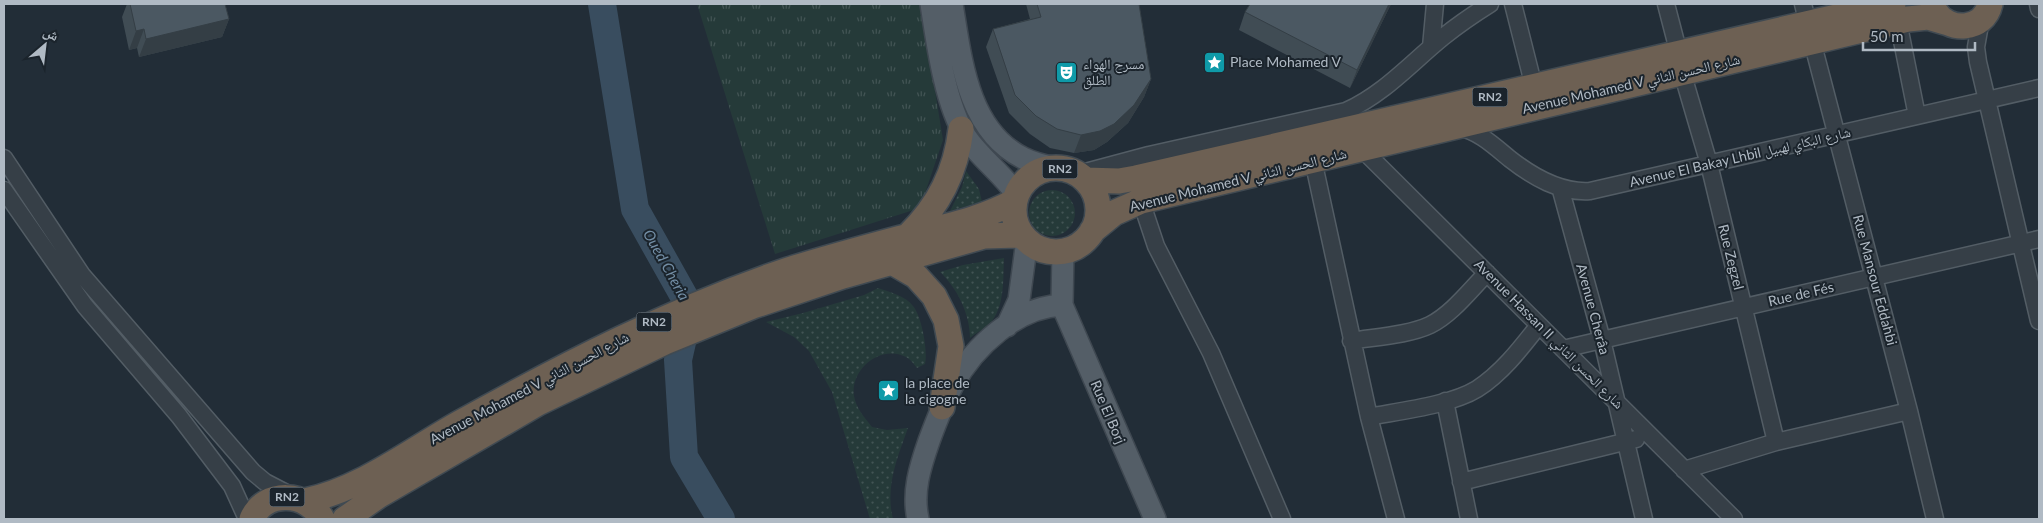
<svg xmlns="http://www.w3.org/2000/svg" width="2043" height="523" font-family="Lato,'Noto Naskh Arabic',sans-serif">
<defs>
<pattern id="grass-dots" width="8" height="8" patternUnits="userSpaceOnUse" patternTransform="scale(1.25)"><rect width="8" height="8" fill="#253a39"/><path d="M2 2h.1M6 6h.1" fill="none" stroke="#425454" stroke-width="1.8" stroke-linecap="round"/></pattern>
<pattern id="park-tufts" width="24" height="20" patternUnits="userSpaceOnUse" patternTransform="scale(1.25)"><rect width="24" height="20" fill="#253a39"/><path d="M3 7l-1-3M5 7V3M7 7l1-3M15 17l-1-3M17 17v-4M19 17l1-3" fill="none" stroke="#425454"/></pattern>
</defs>
<rect width="100%" height="100%" fill="#222d37"/>
<!-- grass -->
<path fill="url(#grass-dots)" d="M 966,171 L 979,189 L 982,202 L 950,211 L 962,187 Z
M1029 213a23 23 0 1 1 46 0a23 23 0 1 1-46 0Z
M 1004,258 C 1003,278 1005,304 992,321 C 987,328 977,332 970,338 C 970,314 957,288 940,272 L 963,265 Z
M 878,288 C 889,292 906,296 913,306 C 922,317 928,351 925,364 L 917,368 C 914,364 910,359 906,357 C 880,344 850,370 854,396 C 856,408 865,418 872,427 L 887,430 L 908,428 C 897,458 885,488 893,519 L 870,519 L 832,392 L 809,351 L 794,337 L 766,322 L 803,313 L 864,295 Z"/>
<!-- park -->
<path fill="url(#park-tufts)" d="M 697,4 L 921,4 L 943,140 L 920,208 L 775,254 Z"/>
<g fill="none" stroke-linecap="round" stroke-linejoin="round">
<!-- river -->
<path stroke="#394d5f" stroke-width="28" d="M 602,4 L 635,209 L 690,307 L 678,360 L 684,457 L 721,519"/>
<defs>
<path id="minor" d="M 1513,4 L 1534,87
M 1666,4 L 1679,54
M 1803,4 L 1808,24
M 2038,4 L 2039,9
M 1981,19 L 1976,47 L 1978,62 L 2039,321
M 1898,21 L 1917,116
M 1812,41 L 1909,411 L 1935,519
M 1431,47 L 1435,4
M 1682,72 L 1709,164 L 1776,442
M 1458,127 C 1480,132 1493,145 1510,159 C 1533,177 1560,193 1590,191 L 2039,88
M 1363,150 L 1734,519
M 4,158 L 82,275 L 253,472 L 265,482 L 292,496
M 1313,160 L 1369,417 L 1396,519
M 1078,174 L 1149,155 L 1346,111 C 1384,94 1411,63 1443,37 C 1458,25 1474,14 1490,4
M 1560,187 L 1602,340 L 1644,519
M 4,190 L 85,306 L 179,416 L 232,486 L 247,519
M 1141,201 L 1156,246 L 1211,353 L 1282,519
M 1351,341 C 1375,337 1409,335 1430,325 C 1452,314 1470,290 1487,273
M 1563,349 L 2039,239
M 1445,401 L 1469,519
M 1369,417 C 1400,411 1451,405 1477,389 C 1502,373 1521,348 1539,325
M 1684,470 L 1776,442 L 1909,411
M 1461,482 L 1636,439"/>
<path id="major" d="M 931,4 C 937,43 945,104 966,137 C 981,159 1002,173 1017,195
M 952,4 C 961,58 967,130 1023,158 C 1033,163 1045,166 1056,168
M 1063,251 L 1062,305 L 1155,519
M 1007,326 L 1019,300 L 1027,240
M 918,519 C 912,492 920,467 929,441 C 936,422 943,403 953,385 C 974,346 1017,307 1062,305"/>
<path id="highway" d="M 1935,11 C 1948,33 1984,31 1990,4
M1014 210a42 42 0 1 1 84 0a42 42 0 1 1-84 0Z
M 1085,180 L 1119,181 L 1136,178 L 1893,4
M 1092,231 L 1114,213 L 1141,201 L 1908,19 L 1928,17 L 1945,22
M 908,236 C 939,205 956,172 961,129
M 892,262 L 916,276 L 934,296 L 946,320 L 951,346 L 942,407
M 305,501 C 362,489 410,451 460,423 C 566,364 673,309 788,270 C 829,257 871,246 912,235 C 947,226 983,219 1015,201
M 252,519 C 265,489 308,492 322,519
M 345,519 L 378,496 L 538,403 L 665,342 L 753,306 L 843,276 L 984,236 L 1022,235"/>
</defs>
<!-- minor casing -->
<use href="#minor" stroke="#535d65" stroke-width="19"/>
<!-- major casing -->
<use href="#major" stroke="#3f4851" stroke-width="24"/>
<!-- highway casing -->
<use href="#highway" stroke="#404a52" stroke-width="28"/>
<!-- minor -->
<use href="#minor" stroke="#363f47" stroke-width="16"/>
<!-- major -->
<use href="#major" stroke="#545e67" stroke-width="21"/>
<!-- highway -->
<use href="#highway" stroke="#6d6053" stroke-width="25"/>
</g>
<!-- wall -->
<path fill="#404c54" d="M 127,4 L 225,4 L 229,19 L 222,37 L 139,57 L 137,48 L 129,50 L 122,17 Z
M 1026,4 L 1139,4 L 1151,79 L 1144,97 L 1128,123 L 1107,142 L 1094,150 L 1074,153 L 1050,148 L 1030,134 L 1009,113 L 986,47 L 993,29 L 1030,19 Z
M 1391,4 L 1350,88 L 1239,30 L 1245,12 Z"/>
<!-- shaded-wall -->
<path fill="#343e45" d="M 1389,4 L 1391,4 L 1350,88 L 1357,70 Z
M 229,19 L 222,37 L 139,57 L 146,39 Z
M 144,29 L 137,48 L 129,50 L 136,31 Z
M 1151,79 L 1144,97 L 1128,123 L 1107,142 L 1094,150 L 1074,153 L 1081,135 Z"/>
<!-- building -->
<path fill="#4b5862" stroke="#343e45" d="M 130,4 L 225,4 L 229,19 L 146,39 L 144,29 L 136,31 Z
M 1037,4 L 1139,4 L 1151,79 L 1134,105 L 1114,124 L 1100,131 L 1081,135 L 1057,129 L 1036,116 L 1015,95 L 993,29 L 1041,17 Z
M 1250,4 L 1389,4 L 1357,70 L 1245,12 Z"/>
<!-- icons -->
<defs>
<symbol id="sight-square" viewBox="-11 -11 22 22"><rect x="-9" y="-9" width="18" height="18" rx="4" fill="#0f9aa8" stroke="#1b242c"/><path d="M0-6L1.8-2.2L6-1.7L2.9 1.2L3.7 5.4L0 3.3L-3.7 5.4L-2.9 1.2L-6-1.7L-1.8-2.2Z" fill="#fff"/></symbol>
<symbol id="theatre-square" viewBox="-11 -11 22 22"><rect x="-9" y="-9" width="18" height="18" rx="4" fill="#0f9aa8" stroke="#1b242c"/><path d="M-5-5.5Q0-4 5-5.5V0Q5 5 0 6Q-5 5-5 0ZM-3.3-2.5H-1v1.5H-3.3ZM1-2.5H3.3v1.5H1ZM-2.8 1Q0 5.5 2.8 1Z" fill="#fff"/></symbol>
</defs>
<g fill-rule="evenodd">
<use href="#sight-square" x="1202" y="50" width="25" height="25"/>
<use href="#theatre-square" x="1054" y="60" width="25" height="25"/>
<use href="#sight-square" x="876" y="378" width="25" height="25"/>
</g>
<g text-anchor="middle" stroke-width="4" stroke-linejoin="round" paint-order="stroke">
<!-- shield labels -->
<g fill="#1b242c" stroke="#838d96" stroke-width="1">
<rect x="1472.5" y="87.5" width="35" height="19" rx="4"/>
<rect x="1042.5" y="159.5" width="35" height="19" rx="4"/>
<rect x="636.5" y="312.5" width="35" height="19" rx="4"/>
<rect x="269.5" y="487.5" width="35" height="19" rx="4"/>
</g>
<g font-size="12" font-weight="bold" fill="#b0bac4">
<text x="1490" y="101">RN2</text>
<text x="1060" y="173">RN2</text>
<text x="654" y="326">RN2</text>
<text x="287" y="501">RN2</text>
</g>
<!-- poi labels -->
<g font-size="14" fill="#b0bac4" stroke="#1b242c" text-anchor="start">
<text x="1230" y="67">Place Mohamed V</text>
<text x="1083" y="69">مسرح الهواء<tspan x="1083" dy="16">الطلق</tspan></text>
<text x="905" y="388">la place de<tspan x="905" dy="16">la cigogne</tspan></text>
</g>
<!-- street labels -->
<g font-size="14" fill="#b0bac4" stroke="#1b242c">
<text transform="translate(1631 84) rotate(-13)" y="5">Avenue Mohamed V شارع الحسن الثاني</text>
<text transform="translate(1740 157) rotate(-13)" y="5">Avenue El Bakay Lhbil شارع البكاي لهبيل</text>
<text transform="translate(1238 180) rotate(-14)" y="5">Avenue Mohamed V شارع الحسن الثاني</text>
<text transform="translate(1731 257) rotate(76)" y="5">Rue Zegzel</text>
<text transform="translate(1875 280) rotate(75)" y="5">Rue Mansour Eddahbi</text>
<text transform="translate(1801 294) rotate(-13)" y="5">Rue de Fés</text>
<text transform="translate(1593 309) rotate(75)" y="5">Avenue Cherâa</text>
<text transform="translate(1549 334) rotate(45)" y="5">Avenue Hassan II شارع الحسن الثاني</text>
<text transform="translate(529 388) rotate(-28)" y="5">Avenue Mohamed V شارع الحسن الثاني</text>
<text transform="translate(1108 412) rotate(67)" y="5">Rue El Borj</text>
</g>
<!-- water labels -->
<g font-size="15" font-style="italic" fill="#738ea5" stroke="#1b242c">
<text transform="translate(666 265) rotate(61)" y="5">Oued Cheria</text>
</g>
</g>
<!-- border -->
<rect width="2043" height="523" fill="none" stroke="#b0bac4" stroke-width="10"/>
<!-- north arrow -->
<g transform="translate(45 45) rotate(28)" stroke="#1b242c" stroke-width="4" paint-order="stroke">
<path d="M0-4L9 19L0 12L-9 19Z" fill="#b0bac4"/>
<text y="-8" font-size="14" font-weight="bold" text-anchor="middle" fill="#b0bac4">ش</text>
</g>
<!-- scale -->
<path d="M1863 42v8h112v-8" fill="none" stroke="#b0bac4" stroke-width="2.5"/>
<text x="1870" y="42" font-size="15" fill="#b0bac4" stroke="#1b242c" stroke-width="4" paint-order="stroke">50 m</text>
</svg>
